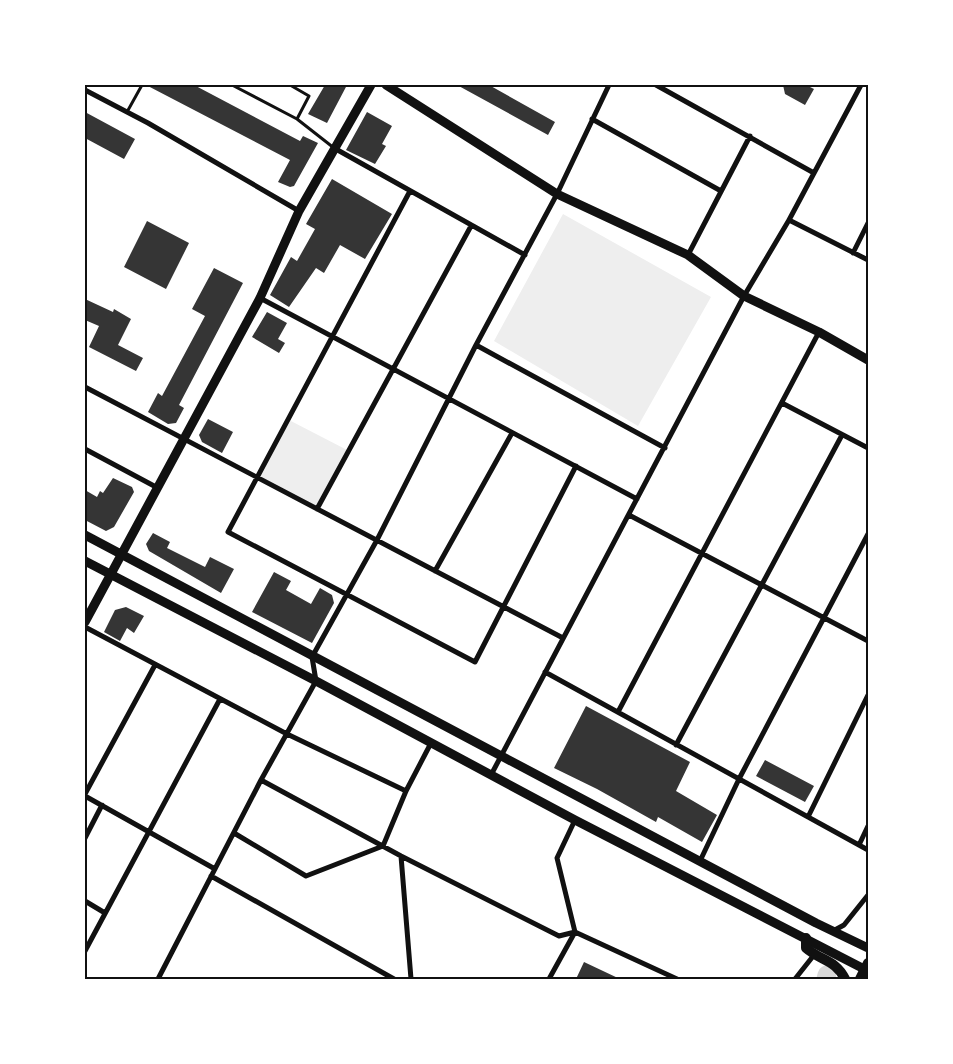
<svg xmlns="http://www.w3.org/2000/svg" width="953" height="1064" font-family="Jost,sans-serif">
<rect width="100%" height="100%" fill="#fff"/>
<!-- green -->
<path fill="#eee" d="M 563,214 L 711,297 L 638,426 L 494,341 Z
M 287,419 L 349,451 L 317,509 L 257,479 Z"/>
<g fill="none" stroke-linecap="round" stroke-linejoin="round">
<!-- river -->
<path stroke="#d9d9d9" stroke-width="19" d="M 826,979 L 827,975"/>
</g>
<!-- building -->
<path fill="#353535" d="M 146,85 L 194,85 L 300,141 L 303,136 L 318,143 L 294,186 L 290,187 L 278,182 L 290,160 Z
M 325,85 L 347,85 L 327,123 L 308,114 Z
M 457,85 L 489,85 L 555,122 L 548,135 Z
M 783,85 L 806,85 L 814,89 L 805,105 L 785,94 Z
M 85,112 L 135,139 L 124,159 L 85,138 Z
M 367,112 L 392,126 L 382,144 L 386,146 L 375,164 L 346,150 Z
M 332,179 L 392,214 L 365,259 L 340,245 L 324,273 L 316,268 L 289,307 L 270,295 L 291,257 L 297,261 L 315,229 L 306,224 Z
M 147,221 L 189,243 L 166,289 L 124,267 Z
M 214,268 L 243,283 L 179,405 L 184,408 L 176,423 L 168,424 L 148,412 L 158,393 L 162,396 L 205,316 L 192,309 Z
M 85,299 L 113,312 L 114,309 L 131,319 L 118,345 L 143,358 L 136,371 L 89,347 L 99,326 L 85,320 Z
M 267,312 L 287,323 L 278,339 L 285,343 L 279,353 L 252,337 Z
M 208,419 L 233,432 L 222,453 L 202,442 L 199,435 Z
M 113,478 L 132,487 L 134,492 L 114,527 L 106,531 L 85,520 L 85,490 L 97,497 L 100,491 L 103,493 Z
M 153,533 L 170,542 L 167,548 L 205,567 L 210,557 L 234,569 L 221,593 L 149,551 L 146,544 Z
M 274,572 L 291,581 L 286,590 L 311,604 L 320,588 L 332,595 L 334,603 L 312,643 L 252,612 Z
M 126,607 L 144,616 L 134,633 L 127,628 L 120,641 L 104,632 L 115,610 Z
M 586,706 L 690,762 L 676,791 L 717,815 L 702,842 L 658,817 L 656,822 L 597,789 L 554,768 Z
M 765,760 L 814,786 L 805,802 L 756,776 Z
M 584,962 L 620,979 L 576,979 Z"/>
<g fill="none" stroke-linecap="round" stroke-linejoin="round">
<!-- service -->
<path stroke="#111" stroke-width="3" d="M 232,85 L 297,119 L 334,148
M 290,85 L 309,96 L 297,119
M 127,112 L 142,85"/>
<!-- minor -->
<path stroke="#111" stroke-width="5" d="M 656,85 L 814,173
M 85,90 L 148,123 L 299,211
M 592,119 L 721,191
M 334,148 L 525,255
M 410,191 L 228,532 L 475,662 L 576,466
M 789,220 L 868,260
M 853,253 L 868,223
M 688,255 L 750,136
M 260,298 L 637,499
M 476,345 L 665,448
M 85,387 L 563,638
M 782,403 L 868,448
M 85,449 L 156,487
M 317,509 L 471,226
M 629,515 L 868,641
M 435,571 L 512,433
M 85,627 L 287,734 L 406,791
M 545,672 L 868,850
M 618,712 L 819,332
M 676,745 L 842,435
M 491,775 L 744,296 L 789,220 L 861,85
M 261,780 L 401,856 L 559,936 L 575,932 L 677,979
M 85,794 L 155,665
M 85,796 L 215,869
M 808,817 L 868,695
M 234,833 L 306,876 L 383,846 L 406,791 L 431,743
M 85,838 L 102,805
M 859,845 L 868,826
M 401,856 L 411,979
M 700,861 L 739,779 L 868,534
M 211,876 L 394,979
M 85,901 L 105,913
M 833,931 L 844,925 L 868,895
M 85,951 L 220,699
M 158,979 L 261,780 L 316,681 L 312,657 L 377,540 L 476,345 L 557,194 L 609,85
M 549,979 L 575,932 L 557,858 L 575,820
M 795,979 L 814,955"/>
<!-- tertiary -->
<path stroke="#111" stroke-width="9" d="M 386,85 L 557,194 L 688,255 L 744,296 L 819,332 L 868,360
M 85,535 L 816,923 L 868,948
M 85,561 L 316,681 L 575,820 L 868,971
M 85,622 L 260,298 L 299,211 L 371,85"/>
<!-- primary -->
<path stroke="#111" stroke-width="10" d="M 806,938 L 806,948 C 821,961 836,960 845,979
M 860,979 L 868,963"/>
</g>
<!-- border -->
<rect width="953" height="1064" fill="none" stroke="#ffffff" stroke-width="172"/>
<rect x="86" y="86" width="781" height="892" fill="none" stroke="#111" stroke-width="2"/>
</svg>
